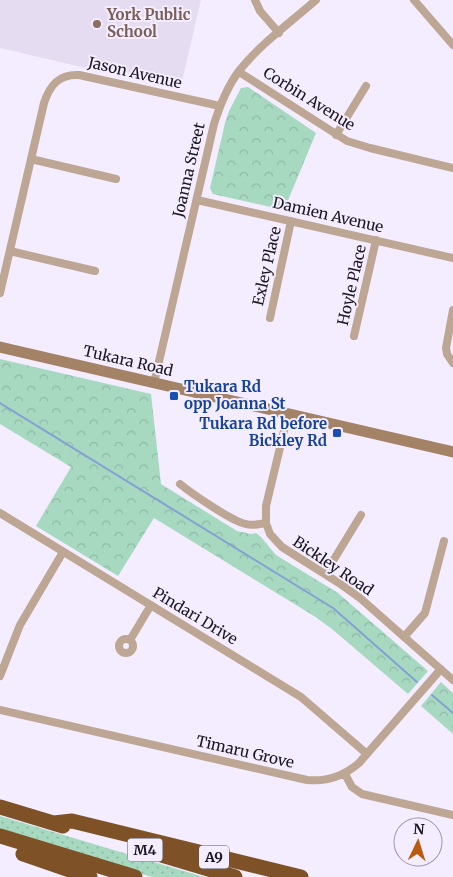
<svg xmlns="http://www.w3.org/2000/svg" width="453" height="877" font-family="Merriweather,serif">
<defs>
<pattern id="grass-dots" width="8" height="8" patternUnits="userSpaceOnUse" patternTransform="scale(1.25)"><rect width="8" height="8" fill="#a7d9c1"/><path d="M2 2h.1M6 6h.1" fill="none" stroke="#8fb9a6" stroke-width="1.8" stroke-linecap="round"/></pattern>
<pattern id="park-crowns" width="20" height="18" patternUnits="userSpaceOnUse" patternTransform="scale(1.25)"><rect width="20" height="18" fill="#a7d9c1"/><path d="M2 6a3 3 0 1 1 6 0M12 15a3 3 0 1 1 6 0" fill="none" stroke="#8fb9a6"/></pattern>
</defs>
<rect width="100%" height="100%" fill="#f4edff"/>
<!-- built -->
<path fill="#e6dcf1" d="M 0,0 L 201,0 L 180,90 L 171,88 L 171,83 L 91,64 L 90,69 L 0,48 Z"/>
<!-- grass -->
<path fill="url(#grass-dots)" d="M 0,816 L 204,877 L 152,877 L 0,831 Z"/>
<!-- park -->
<path fill="url(#park-crowns)" d="M 248,87 L 316,133 L 284,210 L 213,194 L 210,188 L 225,123 L 229,111 L 241,88 Z
M 0,359 L 151,394 L 161,484 L 237,531 L 251,534 L 256,533 L 261,537 L 276,555 L 338,593 L 428,671 L 408,694 L 332,629 L 314,616 L 154,518 L 118,576 L 36,526 L 71,467 L 0,424 Z
M 441,682 L 453,693 L 453,734 L 421,706 Z"/>
<g fill="none" stroke-linecap="round" stroke-linejoin="round">
<!-- stream -->
<path stroke="#84a0d4" stroke-width="2" d="M 0,403 L 333,608 L 417,682
M 432,695 L 453,713"/>
<!-- street -->
<path stroke="#bda693" stroke-width="8" d="M 255,0 L 260,11 L 279,33
M 414,0 L 453,45
M 239,72 L 347,141 L 370,148 L 453,168
M 336,135 L 366,86
M 31,159 L 116,179
M 197,200 L 453,258
M 10,251 L 95,271
M 0,293 L 44,103 C 50,85 59,74 79,75 L 220,106
M 453,310 L 446,348 L 447,354 L 453,363
M 270,318 L 291,221
M 354,336 L 376,240
M 154,383 L 214,124 C 220,105 227,87 239,71 C 259,45 291,22 316,0
M 288,414 L 266,506 L 266,523 L 270,534 L 282,547 L 339,583 L 360,598 L 453,680
M 180,484 C 191,493 233,522 246,524 C 252,526 259,524 266,523
M 0,513 L 301,697 L 367,754
M 325,574 L 361,515
M 404,637 L 425,613 L 444,541
M119 646a7 7 0 1 1 14 0a7 7 0 1 1-14 0Z
M 130,640 L 151,605
M 0,676 L 20,625 L 63,552
M 0,710 L 307,780 C 327,782 344,776 359,763 L 441,669
M 345,774 L 352,787 L 362,794 L 453,815"/>
<!-- secondary -->
<path stroke="#a38266" stroke-width="11" d="M 0,347 L 453,452"/>
<!-- highway -->
<path stroke="#7e5127" stroke-width="15" d="M 0,807 L 63,826
M 54,823 L 72,821 L 301,877
M 0,836 L 135,877
M 138,848 L 235,877
M 23,854 L 90,877"/>
</g>
<!-- markers -->
<circle fill="#8d6e63" stroke="#f4edff" stroke-width="2" cx="97" cy="24" r="5"/>
<g fill="#1a4fb4" stroke="#f4edff" stroke-width="2">
<rect x="169" y="391" width="10" height="10" rx="2.5"/>
<rect x="332" y="428" width="10" height="10" rx="2.5"/>
</g>
<g text-anchor="middle" stroke-width="4" stroke-linejoin="round" paint-order="stroke">
<!-- shield labels -->
<g fill="#f4edff" stroke="#5b5663" stroke-width="1">
<rect x="127.5" y="838.5" width="35" height="23" rx="4"/>
<rect x="199" y="845.5" width="30" height="23" rx="4"/>
</g>
<g font-size="14" font-weight="bold" fill="#1a1520">
<text x="145" y="855">M4</text>
<text x="214" y="862">A9</text>
</g>
<!-- education labels -->
<g font-size="15" font-weight="bold" fill="#785e54" stroke="#f4edff" text-anchor="start">
<text x="107" y="20">York Public<tspan x="107" dy="17">School</tspan></text>
</g>
<!-- street labels -->
<g font-size="15" fill="#1a1520" stroke="#f4edff">
<text transform="translate(135 73) rotate(13)" y="5">Jason Avenue</text>
<text transform="translate(309 99) rotate(32)" y="5">Corbin Avenue</text>
<text transform="translate(189 170) rotate(-77)" y="5">Joanna Street</text>
<text transform="translate(328 215) rotate(13)" y="5">Damien Avenue</text>
<text transform="translate(267 266) rotate(-77)" y="5">Exley Place</text>
<text transform="translate(352 285) rotate(-77)" y="5">Hoyle Place</text>
<text transform="translate(128 361) rotate(13)" y="5">Tukara Road</text>
<text transform="translate(333 566) rotate(34)" y="5">Bickley Road</text>
<text transform="translate(195 616) rotate(31)" y="5">Pindari Drive</text>
<text transform="translate(245 752) rotate(13)" y="5">Timaru Grove</text>
</g>
<!-- transit labels -->
<g font-size="15" font-weight="bold" fill="#164399" stroke="#f4edff" text-anchor="start">
<text x="184" y="392">Tukara Rd<tspan x="184" dy="17">opp Joanna St</tspan></text>
<text x="327" y="429" text-anchor="end">Tukara Rd before<tspan x="327" dy="17">Bickley Rd</tspan></text>
</g>
</g>
<!-- north arrow -->
<g transform="translate(418 842) rotate(4)"><circle r="24" fill="#f4edff" stroke="#9d97a6"/>
<path d="M0-4L9 19L0 12L-9 19Z" fill="#ba5b10"/>
<text y="-8" font-size="14" font-weight="bold" text-anchor="middle" fill="#1a1520">N</text>
</g>
</svg>
